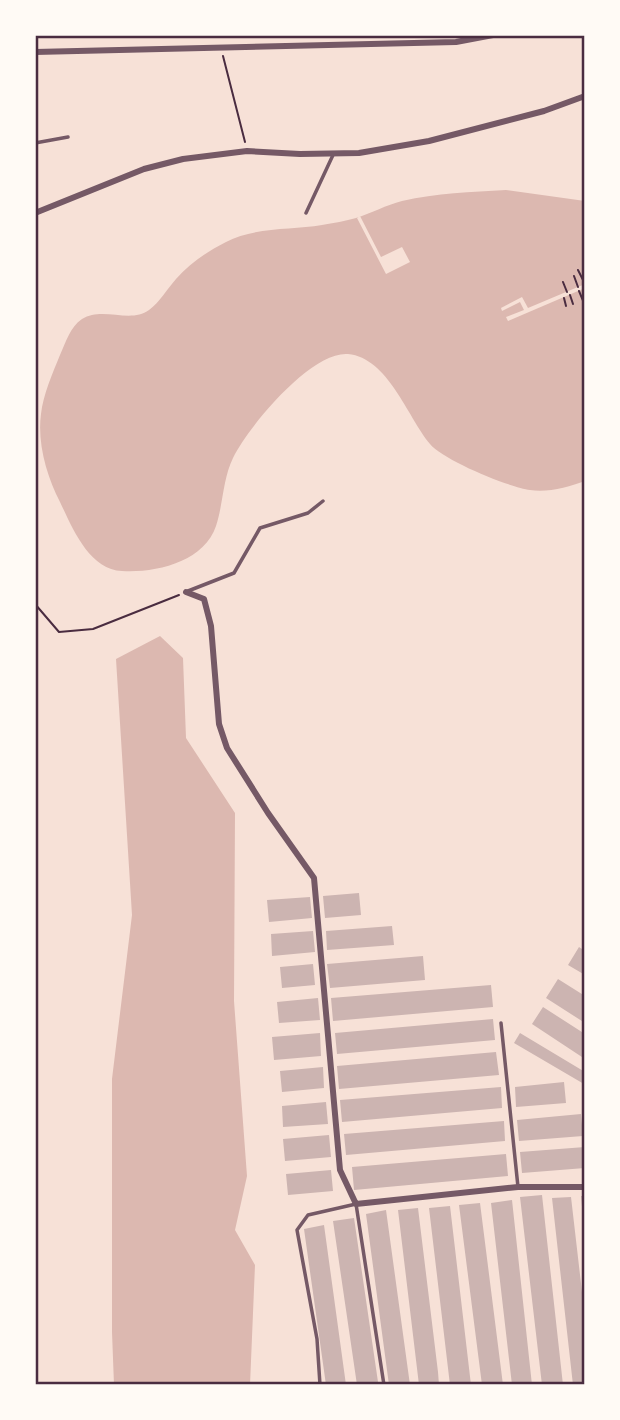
<svg xmlns="http://www.w3.org/2000/svg" width="620" height="1420" font-family="Helvetica,sans-serif">
<rect width="100%" height="100%" fill="#f7e1d7"/>
<!-- water -->
<path fill="#dcb8b0" d="M 506,190 L 585,201 L 585,481 C 569,487 547,493 530,490 C 508,487 443,460 430,444 C 407,416 388,358 348,354 C 311,351 248,427 233,458 C 223,478 223,505 216,526 C 204,562 156,573 122,571 C 89,570 72,527 60,502 C 47,477 37,443 41,414 C 43,395 53,372 60,355 C 66,342 70,327 82,319 C 103,306 130,324 149,310 C 160,302 167,289 176,279 C 190,263 208,251 226,242 C 254,227 292,230 322,225 C 333,223 346,221 356,218 C 372,213 386,205 402,201 C 437,193 471,192 506,190 Z
M 160,636 L 183,658 L 186,738 L 235,813 L 234,1001 L 247,1176 L 235,1230 L 255,1265 L 250,1385 L 114,1385 L 112,1332 L 112,1079 L 132,915 L 116,659 Z"/>
<!-- pier -->
<path fill="#f7e1d7" d="M 360,216 L 381,257 L 402,247 L 410,262 L 386,274 L 357,218 Z
M 585,284 L 585,288 L 508,321 L 506,317 L 524,310 L 520,302 L 502,311 L 501,308 L 522,297 L 528,308 Z"/>
<!-- building -->
<path fill="#ccb4b1" d="M 359,893 L 361,915 L 325,918 L 323,896 Z
M 310,897 L 312,918 L 269,922 L 267,900 Z
M 392,926 L 394,945 L 327,950 L 326,931 Z
M 313,931 L 315,952 L 272,956 L 271,934 Z
M 579,947 L 585,951 L 585,975 L 568,965 Z
M 423,956 L 425,980 L 330,988 L 327,964 Z
M 313,964 L 315,985 L 282,988 L 280,967 Z
M 558,979 L 585,996 L 585,1023 L 546,998 Z
M 491,985 L 493,1007 L 333,1021 L 331,998 Z
M 318,998 L 320,1020 L 279,1023 L 277,1002 Z
M 543,1007 L 585,1034 L 585,1059 L 532,1024 Z
M 493,1019 L 495,1040 L 337,1054 L 335,1033 Z
M 320,1033 L 321,1056 L 274,1060 L 272,1037 Z
M 520,1033 L 585,1072 L 584,1084 L 514,1043 Z
M 496,1052 L 499,1075 L 339,1089 L 337,1066 Z
M 323,1067 L 324,1088 L 282,1092 L 280,1071 Z
M 564,1082 L 566,1103 L 516,1107 L 515,1087 Z
M 501,1087 L 502,1108 L 342,1122 L 340,1100 Z
M 326,1102 L 328,1124 L 283,1127 L 282,1106 Z
M 581,1114 L 583,1136 L 519,1141 L 517,1120 Z
M 504,1121 L 505,1141 L 346,1155 L 344,1134 Z
M 329,1135 L 331,1157 L 285,1161 L 283,1139 Z
M 585,1147 L 585,1168 L 522,1173 L 520,1152 Z
M 506,1154 L 508,1176 L 354,1190 L 352,1167 Z
M 331,1170 L 333,1191 L 288,1195 L 286,1174 Z
M 542,1195 L 563,1385 L 542,1385 L 520,1197 Z
M 581,1196 L 585,1196 L 585,1217 L 583,1217 Z
M 571,1197 L 585,1318 L 585,1385 L 573,1385 L 552,1198 Z
M 512,1200 L 532,1385 L 512,1385 L 491,1203 Z
M 480,1203 L 503,1385 L 482,1385 L 459,1205 Z
M 450,1206 L 471,1385 L 450,1385 L 429,1208 Z
M 418,1208 L 438,1372 L 439,1385 L 419,1385 L 398,1210 Z
M 386,1210 L 410,1385 L 389,1385 L 366,1214 Z
M 354,1218 L 378,1382 L 378,1385 L 357,1385 L 333,1221 Z
M 324,1225 L 346,1385 L 326,1385 L 304,1229 Z"/>
<g fill="none" stroke-linecap="round" stroke-linejoin="round">
<!-- path -->
<path stroke="#4a2c40" stroke-width="2" d="M 223,56 L 245,142
M 578,270 L 585,284
M 574,276 L 578,287
M 563,282 L 567,292
M 579,291 L 584,303
M 570,295 L 573,304
M 564,298 L 566,306
M 35,604 L 59,632 L 93,629 L 179,595"/>
<!-- service -->
<path stroke="#755966" stroke-width="3.5" d="M 35,143 L 68,137
M 306,213 L 333,155
M 188,591 L 234,573 L 260,528 L 308,513 L 323,501
M 501,1023 L 518,1187
M 320,1385 L 317,1339 L 297,1230 L 308,1215 L 356,1204 L 384,1385"/>
<!-- minor -->
<path stroke="#755966" stroke-width="6" d="M 35,52 L 456,42 L 493,35
M 35,213 L 144,169 L 183,159 L 247,151 L 300,154 L 359,153 L 429,141 L 544,111 L 585,96
M 186,592 L 204,599 L 211,626 L 219,724 L 227,748 L 268,813 L 314,878 L 340,1170 L 356,1204 L 518,1187 L 585,1187"/>
</g>
<!-- border -->
<rect width="620" height="1420" fill="none" stroke="#fffaf5" stroke-width="74"/>
<rect x="37" y="37" width="546" height="1346" fill="none" stroke="#4a2c40" stroke-width="2.5"/>
</svg>
